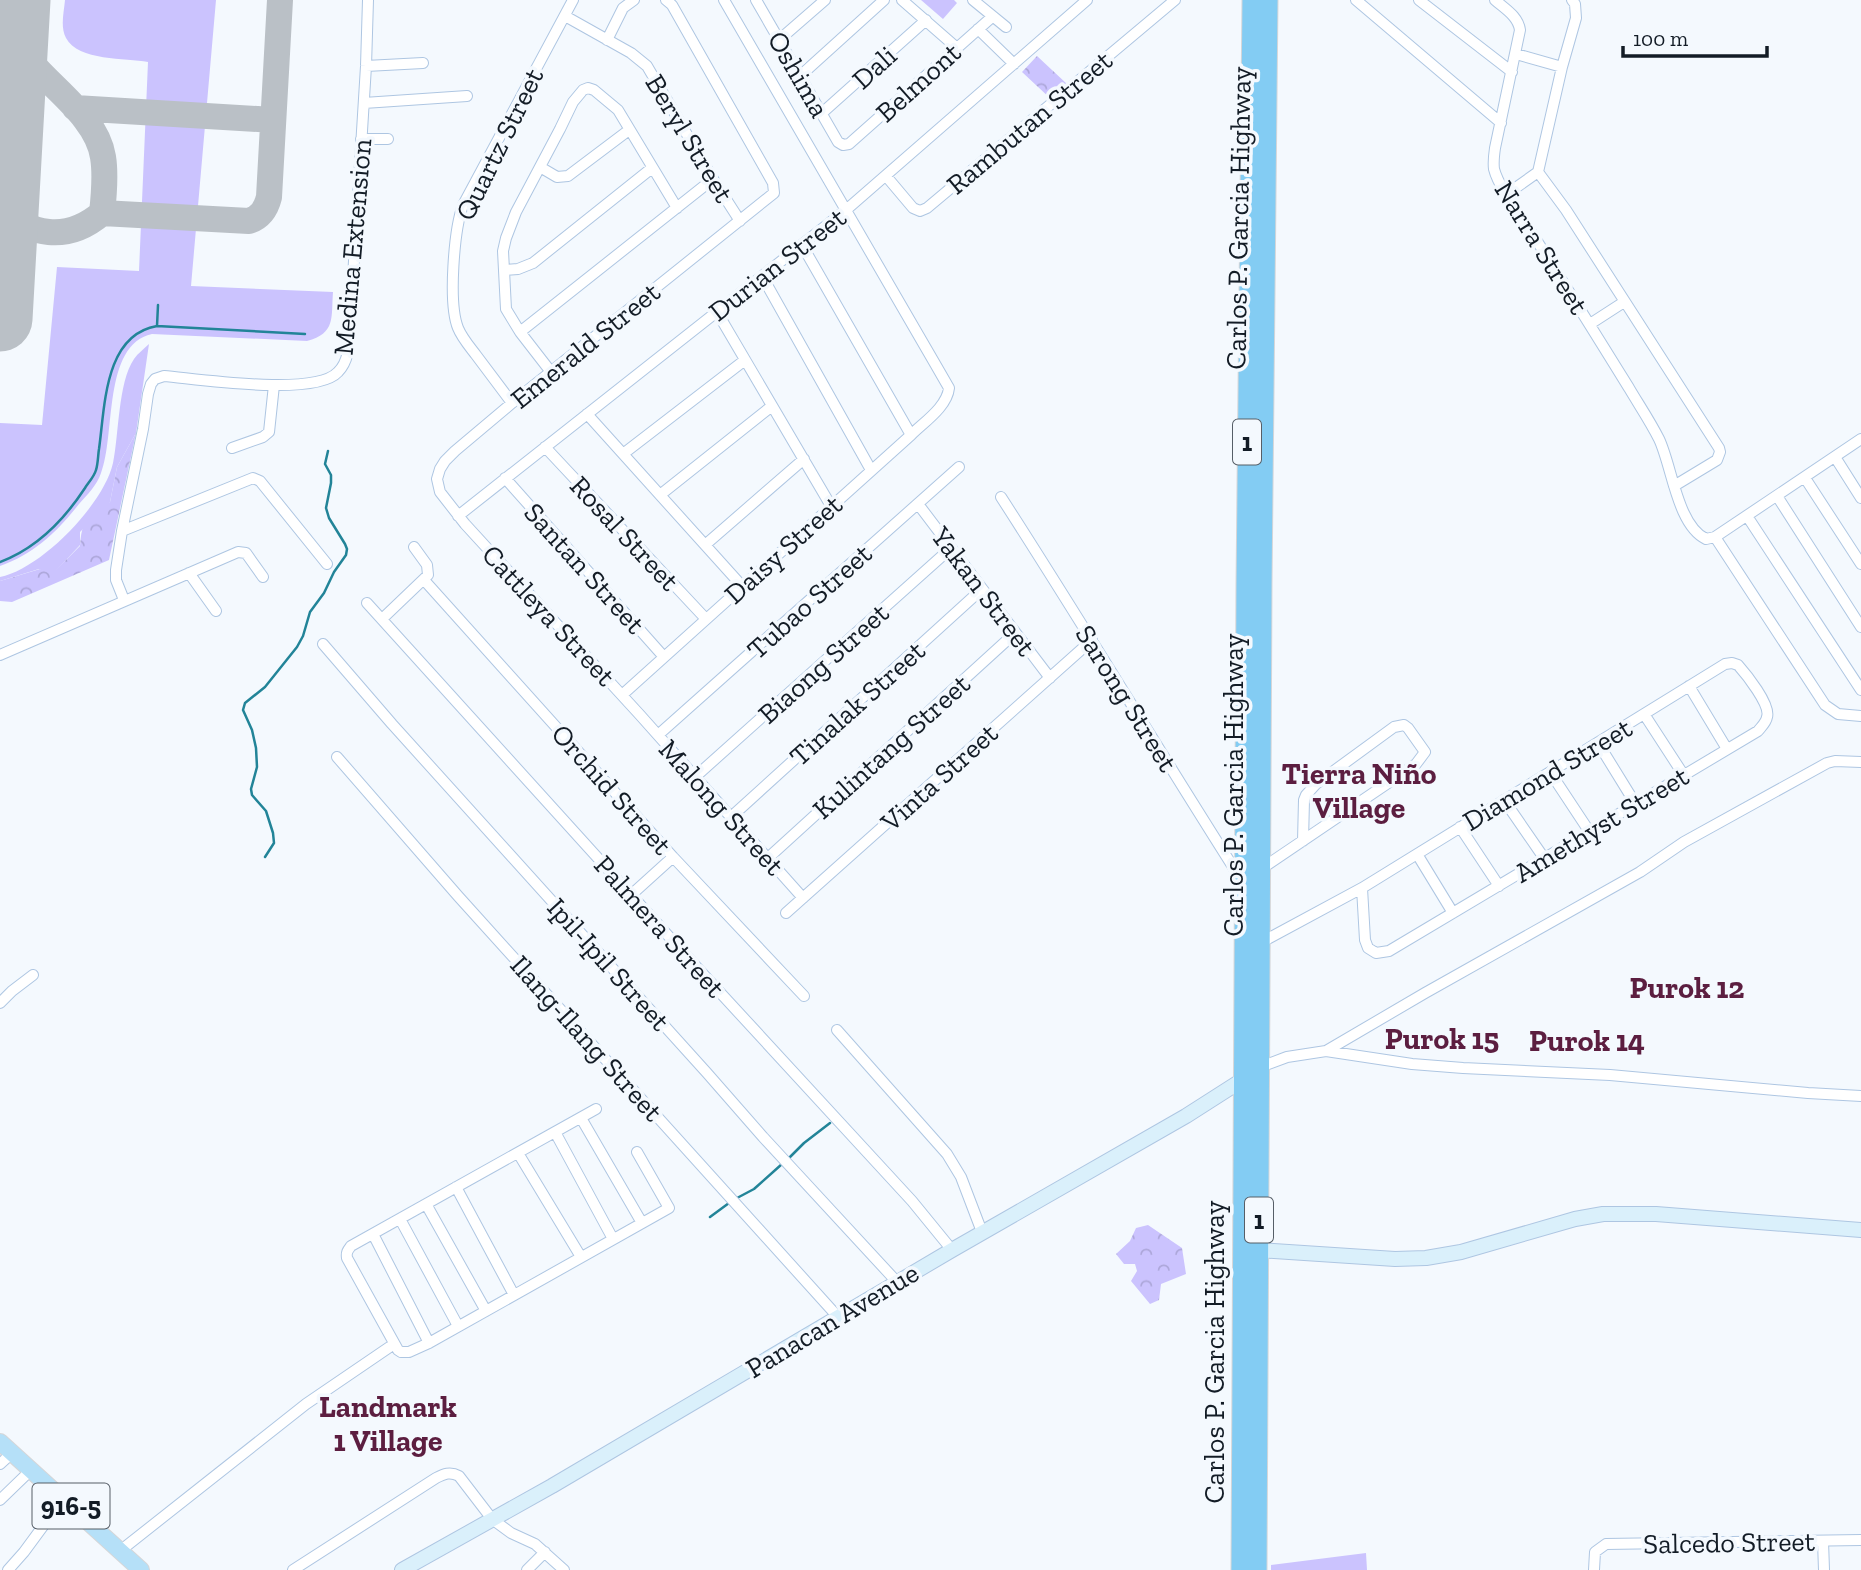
<svg xmlns="http://www.w3.org/2000/svg" width="1861" height="1570" font-family="'Zilla Slab',serif">
<defs>
<pattern id="forest-crowns" width="20" height="18" patternUnits="userSpaceOnUse" patternTransform="scale(1.75)"><rect width="20" height="18" fill="#cbc3fe"/><path d="M2 6a3 3 0 1 1 6 0M12 15a3 3 0 1 1 6 0" fill="none" stroke="#ada7da"/></pattern>
</defs>
<rect width="100%" height="100%" fill="#f4f9fe"/>
<!-- grass -->
<path fill="#cbc3fe" d="M 65,0 L 216,0 L 191,286 L 333,292 C 331,318 336,333 307,341 L 152,334 C 102,345 116,436 101,473 C 97,485 87,495 79,504 C 57,532 34,554 0,566 L 0,423 L 42,425 L 57,267 L 139,271 L 148,62 C 126,58 78,61 66,38 C 60,27 64,12 65,0 Z
M 921,0 L 954,0 L 957,3 L 943,19 Z
M 149,344 L 136,433 L 117,467 L 110,502 L 80,532 L 80,545 L 52,575 L 39,569 L 0,581 L 0,577 C 41,569 104,504 113,463 C 119,435 118,382 134,359 C 138,353 144,349 149,344 Z
M 1366,1553 L 1367,1570 L 1271,1570 L 1271,1565 Z"/>
<!-- forest -->
<path fill="url(#forest-crowns)" d="M 1037,56 L 1067,84 L 1052,100 L 1022,72 Z
M 136,433 L 109,560 L 12,602 L 0,601 L 0,581 L 40,569 L 52,574 L 80,546 C 81,524 88,508 110,502 L 117,467 Z
M 1148,1225 L 1182,1248 L 1186,1274 L 1161,1284 L 1159,1300 L 1150,1304 L 1131,1281 L 1137,1271 L 1135,1264 L 1124,1264 L 1116,1254 L 1130,1241 L 1136,1228 Z"/>
<g fill="none" stroke-linecap="round" stroke-linejoin="round">
<!-- stream -->
<path stroke="#228498" stroke-width="2.5" d="M 157,326 L 158,305
M 0,562 C 35,549 64,520 85,488 C 88,483 94,477 96,470 C 98,464 98,455 99,449 C 105,407 104,335 157,326 L 305,334
M 265,857 L 274,843 L 273,833 L 266,811 L 252,795 L 251,789 L 257,767 L 256,748 L 252,730 L 243,710 L 245,703 L 265,687 L 297,647 L 303,636 L 310,612 L 324,593 L 334,572 L 346,555 L 347,549 L 345,544 L 329,518 L 326,508 L 331,483 L 331,475 L 325,464 L 328,451
M 788,1159 L 804,1143 L 830,1123
M 737,1198 L 754,1189 L 782,1164
M 710,1217 L 729,1203"/>
<!-- taxiway -->
<path stroke="#bac0c6" stroke-width="26" d="M 75,108 L 273,120
M 0,134 L 12,105
M 0,203 C 28,238 68,242 102,213 C 104,195 106,175 103,157 C 97,118 54,90 30,61 C 22,46 19,33 17,17
M 102,213 L 249,221 C 261,217 266,209 269,197 L 280,0"/>
<!-- runway -->
<path stroke="#bac0c6" stroke-width="65" d="M 0,319 L 18,0"/>
<defs>
<path id="street" d="M 666,0 L 672,5 L 773,183 L 774,193 L 512,403 L 455,451 L 445,461 L 440,469 L 437,479 L 440,492 L 465,524 L 640,715 L 803,898
M 756,0 L 838,142 L 843,145 L 849,144 L 992,17
M 902,0 L 957,48
M 973,0 L 1006,27
M 1356,0 L 1501,123
M 1419,0 L 1512,72
M 1495,0 C 1505,9 1518,16 1520,30 L 1495,148 C 1494,155 1493,162 1494,169 C 1499,189 1524,220 1535,238 C 1567,288 1598,338 1629,388 C 1639,405 1650,421 1659,439 C 1672,466 1677,525 1706,539 L 1715,537 L 1861,439
M 565,16 L 631,53 L 647,66 L 713,179 L 740,221
M 978,29 L 1014,64
M 607,40 L 623,8 L 634,0
M 779,40 L 825,0
M 1516,54 L 1562,67
M 366,66 L 423,63
M 800,76 L 884,0
M 364,103 L 467,96
M 822,113 L 926,20
M 361,139 L 388,139
M 540,167 L 557,177 L 568,176 L 629,130
M 1538,172 L 1566,210 L 1719,448 L 1720,452 L 1717,460 L 1674,486
M 1538,172 L 1562,67 L 1576,18 L 1575,4 L 1572,0
M 886,176 L 913,208 L 920,211 L 927,208 L 1175,0
M 1507,194 L 1538,172
M 802,245 L 911,435
M 504,270 L 518,269 L 533,263 L 652,168
M 762,276 L 871,470
M 717,312 L 831,506
M 1590,324 L 1624,302
M 520,332 L 713,179
M 551,372 L 520,332 L 506,309 L 503,251 L 506,238 L 516,212 L 560,129 L 573,102 L 583,90 L 588,88 L 594,90 L 618,110 L 677,208
M 512,403 C 500,387 488,371 476,355 C 470,347 462,338 458,328 C 448,303 454,230 463,205 L 573,0
M 587,414 L 742,586
M 545,447 L 706,619
M 232,448 L 263,437 L 269,432 L 274,385
M 623,454 L 745,360
M 1835,457 L 1861,498
M 505,478 L 664,657
M 1805,478 L 1861,564
M 660,495 L 772,406
M 1777,496 L 1861,627
M 1001,497 C 1083,624 1161,754 1242,881
M 918,504 L 1050,678
M 458,516 L 846,210 L 1087,0
M 1747,516 L 1861,690
M 122,531 L 253,478 L 260,481 L 327,564
M 1715,537 L 1825,705 L 1838,714 L 1861,716
M 705,545 L 804,459
M 189,573 L 216,611
M 424,580 L 673,857 L 804,996
M 124,600 L 116,580 L 116,570 L 122,531 L 143,429 L 148,394 L 151,384 L 155,379 L 164,376 C 199,379 315,397 338,372 C 350,360 349,342 350,326 L 366,66 L 368,0
M 367,603 L 692,962 L 912,1201 L 952,1250
M 382,619 L 428,575 L 427,565 L 414,547
M 323,644 L 392,724 L 707,1073 L 763,1137 L 897,1282
M 0,655 L 238,552 L 246,553 L 263,577
M 1689,686 L 1727,749
M 622,695 L 911,435 C 924,422 947,407 949,388 L 934,362 L 724,0
M 1644,714 L 1683,774
M 658,735 L 959,467
M 1598,743 L 1635,803
M 337,757 L 458,896 L 838,1317
M 1550,772 L 1589,831
M 695,777 L 951,548
M 1504,800 L 1544,858
M 731,817 L 982,589
M 1460,827 L 1499,886
M 1417,854 L 1453,913
M 768,858 L 1015,633
M 1261,869 L 1416,764 L 1425,752 L 1408,728 L 1404,725 L 1394,727 L 1316,784 L 1306,795 L 1304,800 L 1303,841
M 631,895 L 673,857
M 786,913 L 1092,640
M 1257,943 L 1260,943 L 1362,888 L 1725,664 L 1732,663 L 1738,665 C 1746,674 1771,705 1767,717 C 1766,723 1761,727 1758,731 L 1389,951 L 1376,953 L 1368,948 L 1365,940 L 1362,888
M 0,1003 L 12,991 L 33,975
M 837,1030 L 947,1154 L 961,1177 L 982,1232
M 1326,1051 L 1425,993 L 1640,872 L 1684,842 L 1827,763 L 1835,761 L 1861,762
M 1260,1067 L 1287,1057 L 1326,1051 L 1412,1064 L 1463,1068 L 1610,1075 L 1808,1093 L 1861,1096
M 596,1109 L 351,1246 C 348,1250 346,1252 347,1258 L 398,1350 L 401,1352 L 409,1352 L 429,1343 L 669,1208 L 637,1152
M 581,1118 L 642,1223
M 555,1132 L 613,1239
M 518,1153 L 581,1257
M 456,1187 L 514,1295
M 426,1204 L 486,1311
M 400,1219 L 458,1326
M 373,1234 L 429,1343
M 0,1464 L 12,1453
M 0,1500 L 31,1470
M 1823,1541 L 1824,1570
M 120,1551 L 306,1404 L 394,1344
M 8,1570 L 24,1552 L 63,1499
M 293,1570 L 436,1478 C 444,1474 450,1471 459,1476 L 492,1519 L 511,1533 L 535,1544 L 564,1570
M 527,1570 L 545,1552
M 1594,1570 L 1595,1552 L 1606,1544 L 1861,1540"/>
<path id="secondary" d="M 1259,1250 L 1395,1259 L 1426,1258 L 1461,1252 L 1575,1219 L 1603,1214 L 1656,1214 L 1861,1230
M 402,1570 L 552,1486 L 952,1250 L 1186,1116 L 1247,1077"/>
<path id="primary" d="M 0,1442 L 141,1570"/>
<path id="highway" d="M 1241,1570 L 1246,586 L 1252,0
M 1257,1570 L 1262,585 L 1268,0"/>
</defs>
<!-- street casing -->
<use href="#street" stroke="#aec6e2" stroke-width="12"/>
<!-- secondary casing -->
<use href="#secondary" stroke="#aec6e2" stroke-width="16"/>
<!-- primary casing -->
<use href="#primary" stroke="#d5d6d8" stroke-width="18"/>
<!-- highway casing -->
<use href="#highway" stroke="#d5d6d8" stroke-width="21"/>
<!-- street -->
<use href="#street" stroke="#fff" stroke-width="10"/>
<!-- secondary -->
<use href="#secondary" stroke="#daf0fb" stroke-width="14"/>
<!-- primary -->
<use href="#primary" stroke="#b5e0f8" stroke-width="16"/>
<!-- highway -->
<use href="#highway" stroke="#83ccf3" stroke-width="19"/>
</g>
<g text-anchor="middle" stroke-width="7" stroke-linejoin="round" paint-order="stroke">
<!-- shield labels -->
<g fill="#f4f9fe" stroke="#565e67" stroke-width="2">
<rect x="1233" y="419.5" width="28" height="45" rx="5"/>
<rect x="1245" y="1197.5" width="28" height="45" rx="5"/>
<rect x="32.5" y="1483.5" width="77" height="45" rx="5"/>
</g>
<g font-size="26" font-weight="bold" fill="#131c26">
<text x="1247" y="451">1</text>
<text x="1259" y="1229">1</text>
<text x="71" y="1515">916-5</text>
</g>
<!-- street labels -->
<g font-size="28" fill="#131c26" stroke="#f4f9fe">
<text transform="translate(874 67) rotate(-42)" y="10">Dali</text>
<text transform="translate(799 74) rotate(60)" y="10">Oshima</text>
<text transform="translate(918 82) rotate(-42)" y="10">Belmont</text>
<text transform="translate(1029 122) rotate(-40)" y="10">Rambutan Street</text>
<text transform="translate(690 138) rotate(59)" y="10">Beryl Street</text>
<text transform="translate(499 144) rotate(-64)" y="10">Quartz Street</text>
<text transform="translate(1238 218) rotate(-89)" y="10">Carlos P. Garcia Highway</text>
<text transform="translate(352 247) rotate(-85)" y="10">Medina Extension</text>
<text transform="translate(1542 247) rotate(58)" y="10">Narra Street</text>
<text transform="translate(777 264) rotate(-38)" y="10">Durian Street</text>
<text transform="translate(585 345) rotate(-39)" y="10">Emerald Street</text>
<text transform="translate(625 533) rotate(47)" y="10">Rosal Street</text>
<text transform="translate(783 549) rotate(-42)" y="10">Daisy Street</text>
<text transform="translate(585 568) rotate(48)" y="10">Santan Street</text>
<text transform="translate(984 591) rotate(53)" y="10">Yakan Street</text>
<text transform="translate(809 601) rotate(-42)" y="10">Tubao Street</text>
<text transform="translate(549 615) rotate(47)" y="10">Cattleya Street</text>
<text transform="translate(823 663) rotate(-42)" y="10">Biaong Street</text>
<text transform="translate(1127 698) rotate(58)" y="10">Sarong Street</text>
<text transform="translate(857 703) rotate(-42)" y="10">Tinalak Street</text>
<text transform="translate(891 746) rotate(-42)" y="10">Kulintang Street</text>
<text transform="translate(1547 774) rotate(-31)" y="10">Diamond Street</text>
<text transform="translate(939 777) rotate(-42)" y="10">Vinta Street</text>
<text transform="translate(1233 785) rotate(-90)" y="10">Carlos P. Garcia Highway</text>
<text transform="translate(612 789) rotate(48)" y="10">Orchid Street</text>
<text transform="translate(722 807) rotate(48)" y="10">Malong Street</text>
<text transform="translate(1601 824) rotate(-31)" y="10">Amethyst Street</text>
<text transform="translate(660 926) rotate(48)" y="10">Palmera Street</text>
<text transform="translate(609 964) rotate(48)" y="10">Ipil-Ipil Street</text>
<text transform="translate(587 1038) rotate(48)" y="10">Ilang-Ilang Street</text>
<text transform="translate(832 1320) rotate(-31)" y="10">Panacan Avenue</text>
<text transform="translate(1214 1352) rotate(-90)" y="10">Carlos P. Garcia Highway</text>
<text transform="translate(1729 1542) rotate(-1)" y="10">Salcedo Street</text>
</g>
<!-- neighbourhood labels -->
<g font-size="30" font-weight="bold" fill="#5c1e40" stroke="#f4f9fe">
<text x="1359" y="784">Tierra Niño<tspan x="1359" dy="34">Village</tspan></text>
<text x="1687" y="998">Purok 12</text>
<text x="1442" y="1049">Purok 15</text>
<text x="1587" y="1051">Purok 14</text>
<text x="388" y="1417">Landmark<tspan x="388" dy="34">1 Village</tspan></text>
</g>
</g>
<!-- scale -->
<path d="M1623 46v10h144v-10" fill="none" stroke="#131c26" stroke-width="3.5"/>
<text x="1633" y="46" font-size="21" fill="#131c26" stroke="#f4f9fe" stroke-width="5" paint-order="stroke">100 m</text>
</svg>
